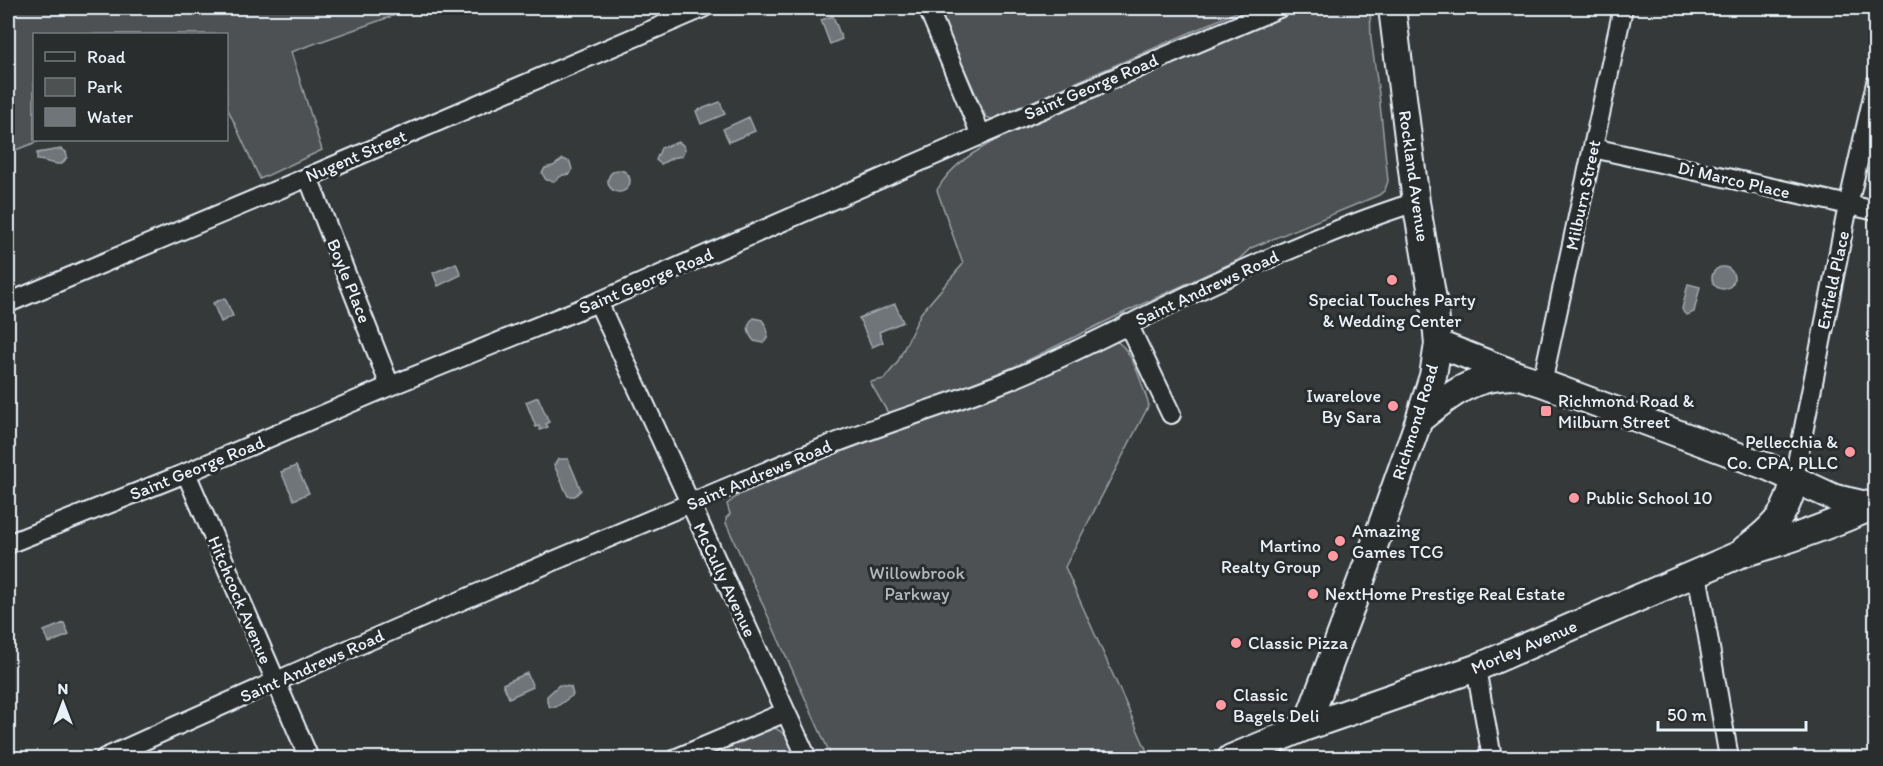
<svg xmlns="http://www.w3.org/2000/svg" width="1883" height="766" font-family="Itim,sans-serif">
<rect width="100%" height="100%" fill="#35393a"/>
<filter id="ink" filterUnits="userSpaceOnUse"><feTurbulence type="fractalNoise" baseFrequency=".0167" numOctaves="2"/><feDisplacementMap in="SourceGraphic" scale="12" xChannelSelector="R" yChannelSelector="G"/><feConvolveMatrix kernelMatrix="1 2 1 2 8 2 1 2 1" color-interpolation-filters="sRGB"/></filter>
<g filter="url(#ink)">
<!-- green -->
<path fill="#4d5152" stroke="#9aa1a5" stroke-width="1.5" d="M 8,8 L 415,8 L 291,52 L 322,150 L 260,179 L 227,107 L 226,34 L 34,34 L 34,140 L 42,140 L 8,153 Z
M 937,8 L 1246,8 L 992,119 L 986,117 Z
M 1305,8 L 1370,8 L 1371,39 L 1379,94 L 1388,181 L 1385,190 L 1379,195 L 1251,248 L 1238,260 L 1123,313 L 1016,366 L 942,395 L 888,413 L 870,382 L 884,379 L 897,363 L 921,313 L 963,264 L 937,190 C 951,165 974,152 999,138 Z
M 1114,340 C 1133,348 1142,386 1149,405 L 1065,567 L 1146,749 L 1147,758 L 832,758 L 726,523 L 726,518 L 730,514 L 727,504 L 739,495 L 840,452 L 939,414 Z
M 772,727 C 788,733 792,743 799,758 L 693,758 Z"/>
<!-- water -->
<path fill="#707579" stroke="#a0a7ac" stroke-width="1.5" d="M 833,16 L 842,39 L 830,44 L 821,20 Z
M 720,102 L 725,114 L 701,124 L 696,111 Z
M 749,117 L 755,131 L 729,142 L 723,129 Z
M 678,142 L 682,144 L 685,149 L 682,156 L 672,158 L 661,164 L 656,160 L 661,148 Z
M 61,149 L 66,152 L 67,157 L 62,164 C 53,165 45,160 37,160 L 37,153 Z
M 563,159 L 570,162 L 572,170 L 570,174 L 563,175 L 554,181 L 546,180 L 542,173 L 545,168 L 553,166 Z
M608 181a11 11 0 1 1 22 0a11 11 0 1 1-22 0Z
M 456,263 L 461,275 L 438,286 L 433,273 Z
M1712 278a11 11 0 1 1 22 0a11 11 0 1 1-22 0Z
M 1688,284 L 1700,287 L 1694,312 L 1687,315 L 1684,313 L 1682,309 Z
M 225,298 L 233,316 L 221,322 L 213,303 Z
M 895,304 L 903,322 L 879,332 L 883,342 L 872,347 L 859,318 Z
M 754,318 L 762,320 C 768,328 771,337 763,343 L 754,341 C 748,334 745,324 754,318 Z
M 538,397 L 549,422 L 546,424 L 548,427 L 540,430 L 539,426 L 536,427 L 526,402 Z
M 558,459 L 568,459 L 581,490 L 575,496 L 568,496 L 554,465 Z
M 296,466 L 309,493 L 294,500 L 281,472 Z
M 64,623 L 69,635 L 49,643 L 44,631 Z
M 527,673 L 533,687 L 509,698 L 503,684 Z
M 559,685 L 571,687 L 573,695 L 556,707 L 550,707 L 547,702 L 547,696 Z"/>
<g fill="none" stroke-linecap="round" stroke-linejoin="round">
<defs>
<path id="street" d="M 928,8 L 981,135
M 1593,148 L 1876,211
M 308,177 L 390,386
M 598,302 L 807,758
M 8,303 L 308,177 L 703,8
M 1128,324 L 1171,414
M 1542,383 L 1623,8
M 186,473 L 309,758
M 1794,478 L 1848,206 L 1876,83
M 8,544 L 186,473 L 390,386 L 598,302 L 981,135 L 1279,8
M 1697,573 L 1729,758
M 1476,668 L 1492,758
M 105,758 C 340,651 577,550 815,451 C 885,422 960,402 1029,372 C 1091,345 1150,313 1210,285 C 1277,254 1346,224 1416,202
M 677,758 L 786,712"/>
<path id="secondary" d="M 1438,344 L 1520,376 L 1542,383 L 1768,467 L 1835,498 L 1875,507
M 1419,420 C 1450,395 1472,376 1514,376
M 1745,549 C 1773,528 1789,513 1794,478
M 1306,727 L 1380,530 L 1419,420 L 1433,376 L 1438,344 L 1435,311 L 1416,202 L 1392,8
M 1231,758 L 1306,727 L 1476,668 L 1738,555 C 1784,542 1828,526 1872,507"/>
</defs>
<!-- street casing -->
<use href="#street" stroke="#e8f1f8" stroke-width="22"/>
<!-- secondary casing -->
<use href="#secondary" stroke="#e8f1f8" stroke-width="30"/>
<!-- street -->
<use href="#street" stroke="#2a2d2e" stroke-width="18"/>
<!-- secondary -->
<use href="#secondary" stroke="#2a2d2e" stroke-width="26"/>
</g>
</g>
<!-- markers -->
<g fill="#ff9aa2" stroke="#2a2d2e" stroke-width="2">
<circle cx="1392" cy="280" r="6"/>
<circle cx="1393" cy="406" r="6"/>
<rect x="1540" y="405" width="12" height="12" rx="3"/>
<circle cx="1850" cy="452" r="6"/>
<circle cx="1574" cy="498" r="6"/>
<circle cx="1340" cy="541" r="6"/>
<circle cx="1333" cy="556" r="6"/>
<circle cx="1313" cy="594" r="6"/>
<circle cx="1236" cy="643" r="6"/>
<circle cx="1221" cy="705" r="6"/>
</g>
<g text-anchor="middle" stroke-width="6" stroke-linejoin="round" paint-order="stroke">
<!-- street labels -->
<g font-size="18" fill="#e8f1f8" stroke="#2a2d2e">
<text transform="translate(1091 87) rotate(-23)" y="6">Saint George Road</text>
<text transform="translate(356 156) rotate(-23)" y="6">Nugent Street</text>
<text transform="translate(1414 176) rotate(82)" y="6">Rockland Avenue</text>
<text transform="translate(1734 180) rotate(13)" y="6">Di Marco Place</text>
<text transform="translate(1583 195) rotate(-78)" y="6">Milburn Street</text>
<text transform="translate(1833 280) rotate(-78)" y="6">Enfield Place</text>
<text transform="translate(349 281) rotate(68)" y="6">Boyle Place</text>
<text transform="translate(646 281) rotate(-23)" y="6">Saint George Road</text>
<text transform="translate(1207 288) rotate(-25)" y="6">Saint Andrews Road</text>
<text transform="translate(1415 422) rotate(-73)" y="6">Richmond Road</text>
<text transform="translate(197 468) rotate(-22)" y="6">Saint George Road</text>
<text transform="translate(759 475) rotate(-23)" y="6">Saint Andrews Road</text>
<text transform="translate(725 580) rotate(65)" y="6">McCully Avenue</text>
<text transform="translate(240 600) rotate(67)" y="6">Hitchcock Avenue</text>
<text transform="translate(1524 647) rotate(-23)" y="6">Morley Avenue</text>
<text transform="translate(312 666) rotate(-24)" y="6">Saint Andrews Road</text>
</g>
<!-- poi labels -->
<g font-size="18" fill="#e8f1f8" stroke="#2a2d2e" text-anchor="start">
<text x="1392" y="306" text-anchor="middle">Special Touches Party<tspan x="1392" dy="21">&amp; Wedding Center</tspan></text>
<text x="1381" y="402" text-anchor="end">Iwarelove<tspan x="1381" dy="21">By Sara</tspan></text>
<text x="1558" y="407">Richmond Road &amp;<tspan x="1558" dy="21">Milburn Street</tspan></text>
<text x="1838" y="448" text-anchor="end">Pellecchia &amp;<tspan x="1838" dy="21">Co. CPA, PLLC</tspan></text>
<text x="1586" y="504">Public School 10</text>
<text x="1352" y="537">Amazing<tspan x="1352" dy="21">Games TCG</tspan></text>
<text x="1321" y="552" text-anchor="end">Martino<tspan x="1321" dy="21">Realty Group</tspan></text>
<text x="1325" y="600">NextHome Prestige Real Estate</text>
<text x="1248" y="649">Classic Pizza</text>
<text x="1233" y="701">Classic<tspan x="1233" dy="21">Bagels Deli</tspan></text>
</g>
<!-- park labels -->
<g font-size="18" fill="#b2b9be" stroke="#2a2d2e">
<text x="917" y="579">Willowbrook<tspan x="917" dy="21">Parkway</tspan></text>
</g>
</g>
<!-- margin -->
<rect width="1883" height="766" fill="none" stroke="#2a2d2e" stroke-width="30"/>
<rect x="15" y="15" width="1853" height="736" fill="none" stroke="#e8f1f8" stroke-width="2" filter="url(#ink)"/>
<!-- legend -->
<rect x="33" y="33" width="195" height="108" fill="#2a2d2e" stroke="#767b7f" stroke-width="1.5"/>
<rect x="45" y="52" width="30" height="9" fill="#2a2d2e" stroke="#767b7f" stroke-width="1.5"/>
<text x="87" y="63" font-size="18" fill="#e8f1f8">Road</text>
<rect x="45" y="78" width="30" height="18" fill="#4d5152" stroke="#767b7f" stroke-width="1.5"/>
<text x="87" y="93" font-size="18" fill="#e8f1f8">Park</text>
<rect x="45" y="108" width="30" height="18" fill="#707579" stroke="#767b7f" stroke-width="1.5"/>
<text x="87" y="123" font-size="18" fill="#e8f1f8">Water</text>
<!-- north arrow -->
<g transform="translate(63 703)" stroke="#2a2d2e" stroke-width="4.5" paint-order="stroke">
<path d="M0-4.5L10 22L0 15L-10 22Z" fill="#e8f1f8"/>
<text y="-9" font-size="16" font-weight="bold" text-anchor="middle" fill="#e8f1f8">N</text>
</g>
<!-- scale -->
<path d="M1658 721v9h148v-9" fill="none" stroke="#e8f1f8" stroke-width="3"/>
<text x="1667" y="721" font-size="18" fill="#e8f1f8" stroke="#2a2d2e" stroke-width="4.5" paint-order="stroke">50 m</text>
</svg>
